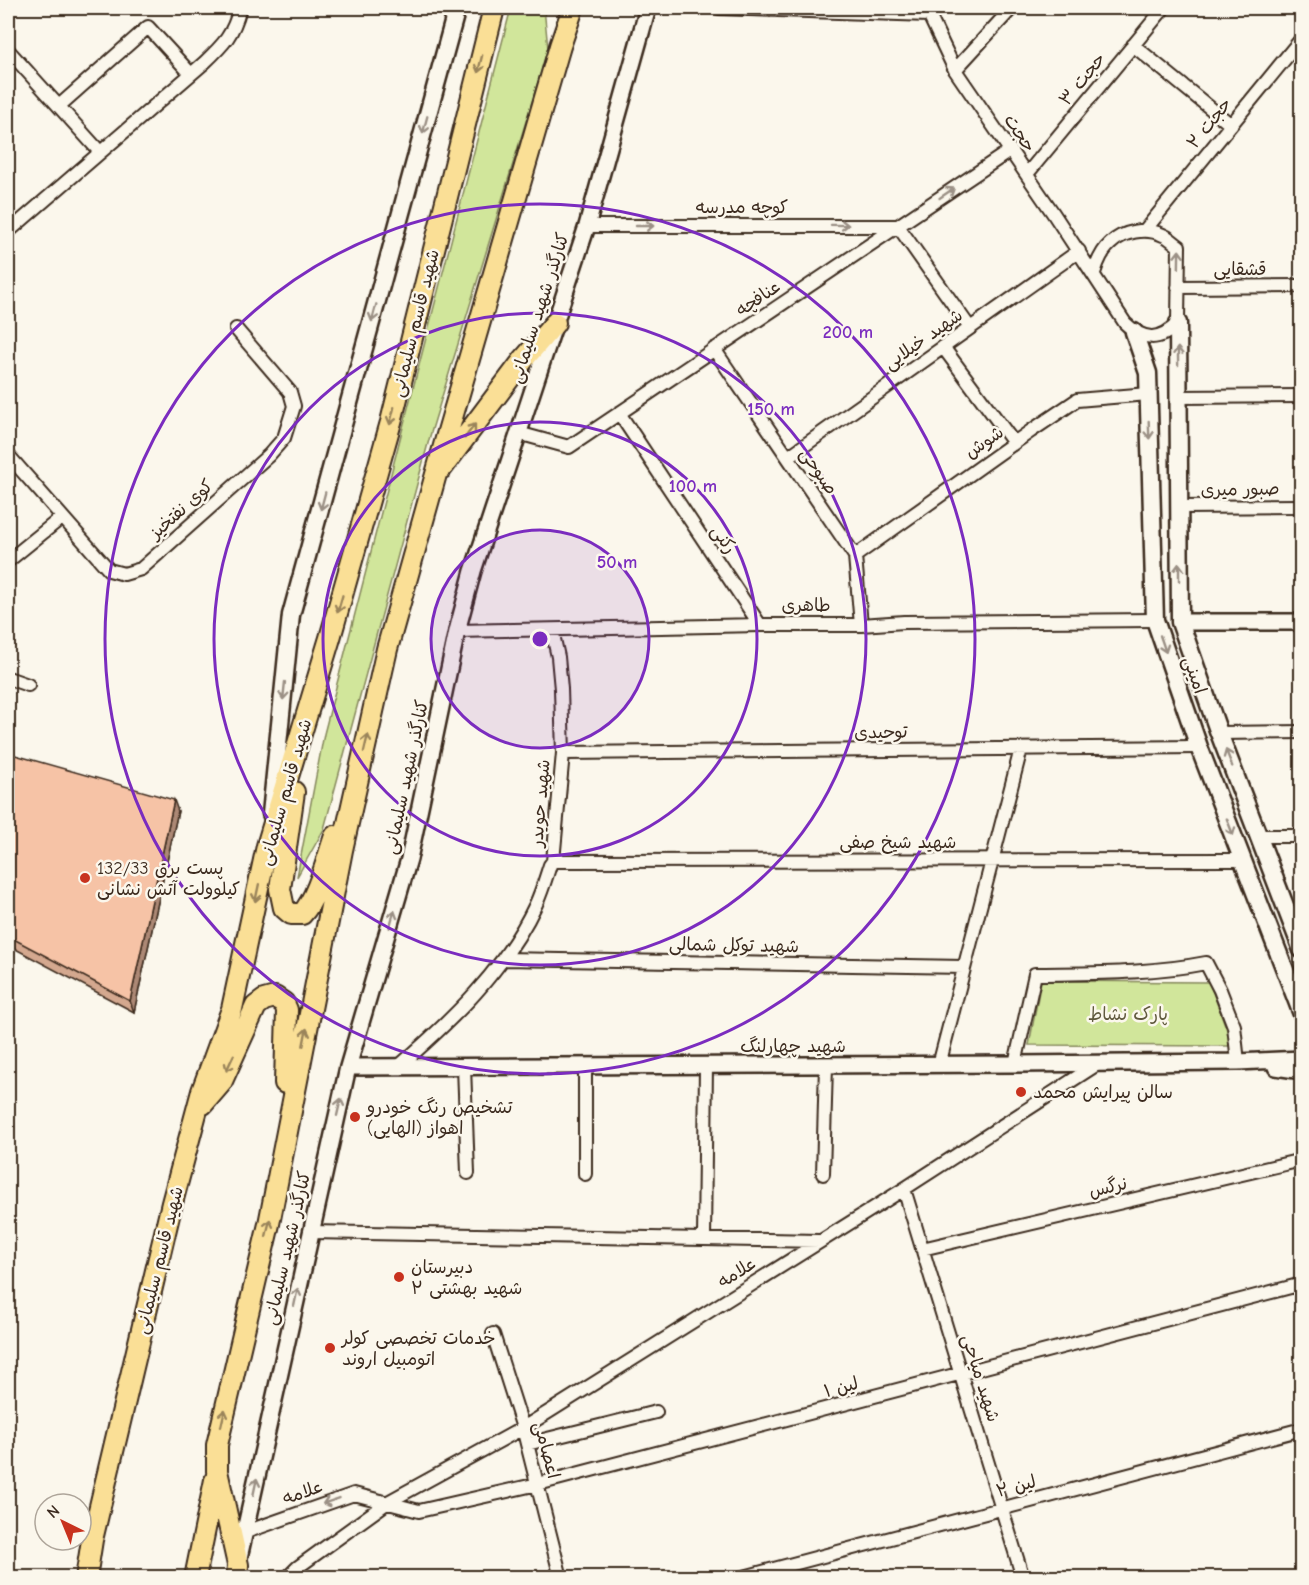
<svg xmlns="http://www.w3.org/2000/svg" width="1309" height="1585" font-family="'Comic Neue','Playpen Sans Arabic',sans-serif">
<rect width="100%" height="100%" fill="#fbf7ec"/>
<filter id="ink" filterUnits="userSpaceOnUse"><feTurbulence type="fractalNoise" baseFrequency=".0167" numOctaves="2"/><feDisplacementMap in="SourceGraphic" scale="12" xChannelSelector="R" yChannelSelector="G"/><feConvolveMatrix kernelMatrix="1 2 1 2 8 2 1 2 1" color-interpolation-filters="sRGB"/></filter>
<g filter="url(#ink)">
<!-- green -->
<path fill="#d1e69b" stroke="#86885c" stroke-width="1.5" d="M 511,8 L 544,8 L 548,49 L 430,436 L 324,829 L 297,877 L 324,734 Z
M 1041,981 L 1209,982 L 1233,1046 L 1029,1045 Z"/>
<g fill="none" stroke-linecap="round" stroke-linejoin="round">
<defs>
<path id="minor" d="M 719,8 L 929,15
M 927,8 L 929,15 L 955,70 L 1053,213 L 1125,323 C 1143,341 1160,342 1178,323 L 1179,246 C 1174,243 1169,237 1163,235 C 1146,227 1123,231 1110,244 C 1101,252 1097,263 1094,273
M 1133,45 L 1231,125
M 8,50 L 100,152
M 955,70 L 1012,8
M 59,106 L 148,27 L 191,74
M 1027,174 L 1164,8
M 587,226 L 898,226
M 898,226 L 970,328
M 1145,230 L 1302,38
M 8,232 L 204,63 C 224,44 233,35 240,8
M 1178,287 L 1302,286
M 943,347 L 1014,443
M 714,349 L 855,556 L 861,625
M 1178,397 L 1302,396
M 619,413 L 760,625
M 518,433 L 569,447 L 1011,150
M 8,455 L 109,570 L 124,574 L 141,569 L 269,455 L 284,438 L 294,406 L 290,392 L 236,329
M 788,457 L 1079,251
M 1179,507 L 1302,506
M 855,556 L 1031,431 L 1077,400 L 1148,394
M 8,561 L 61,518
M 457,631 L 760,625 L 861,625 L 904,622 L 1155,620
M 8,678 L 28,685
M 1219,733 L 1302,732
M 563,753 L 1199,747
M 1258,836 L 1302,836
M 553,861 L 1242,860
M 504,959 L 964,967
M 1015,1064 L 1035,974 C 1092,973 1150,974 1206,963 L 1220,990 L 1234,1026 L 1238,1062
M 939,1065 L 1021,749
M 585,1066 L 585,1174
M 398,1067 C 452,1020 505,970 536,904 C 542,891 546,877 550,865 L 553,861 L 563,753 L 561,689 L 558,657 L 552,630
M 464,1067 L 468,1173
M 823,1174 L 826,1065
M 904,1189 L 1023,1578
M 311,1232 L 819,1241
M 704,1239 L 706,1066
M 922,1249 L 1302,1160
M 493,1334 L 523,1428 L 561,1578
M 527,1444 L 656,1412
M 240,1534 L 354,1494 L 419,1511 L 538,1484 L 1302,1284
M 287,1578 L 298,1567 L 388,1502 L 523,1428 L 904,1189 L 1099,1063
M 740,1578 L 1302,1429
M 1300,1578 L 1302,1577"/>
<path id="tertiary" d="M 1180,622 L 1302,622
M 348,1067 L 1015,1064 L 1238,1062 L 1302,1059
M 1276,1067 L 1302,1071
M 238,1562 L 348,1067 L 409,859 L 457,631 L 473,571 L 587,226 L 648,8"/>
<path id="secondary" d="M 1178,323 L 1180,622 L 1219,733 L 1302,950
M 1134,332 L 1148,373 L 1155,620 L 1199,747 L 1302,1014
M 271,814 L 291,615 L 457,8"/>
<path id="trunk" d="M 442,468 L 524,359 L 555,323
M 294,792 L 280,889 L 284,908 L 291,914 L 302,914 C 318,897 327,858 335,836
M 203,1104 L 221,1083 L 256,1006 L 264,1000 L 275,997 L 284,1003 L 287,1010 L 285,1083
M 86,1578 L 92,1540 L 172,1203 L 202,1091 L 232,1009 L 267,846 L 330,638 L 391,422 L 494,8
M 195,1578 L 215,1480
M 237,1578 L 238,1565 L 217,1471 L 217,1445 L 269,1224 L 342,850 L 387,649 L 447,435 L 560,46 L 573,8"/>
</defs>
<!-- minor casing -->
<use href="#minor" stroke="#3b2a1e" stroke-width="16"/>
<!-- tertiary casing -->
<use href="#tertiary" stroke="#3b2a1e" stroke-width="20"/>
<!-- secondary casing -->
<use href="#secondary" stroke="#3b2a1e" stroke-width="21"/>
<!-- trunk casing -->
<use href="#trunk" stroke="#3b2a1e" stroke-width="24"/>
<!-- minor -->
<use href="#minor" stroke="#fbf7ec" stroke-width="12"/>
<!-- tertiary -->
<use href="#tertiary" stroke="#fbf7ec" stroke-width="15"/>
<!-- secondary -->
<use href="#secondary" stroke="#fbf7ec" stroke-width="16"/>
<!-- trunk -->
<use href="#trunk" stroke="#fadf96" stroke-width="20"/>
</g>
<!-- wall -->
<path fill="#d4a88f" stroke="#3b2a1e" stroke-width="1.5" d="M 8,753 L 178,811 L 134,1012 L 8,945 Z"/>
<!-- shaded-wall -->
<path fill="#ac8874" stroke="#3b2a1e" stroke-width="1.5" d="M 174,800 L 178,811 L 134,1012 L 130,1001 Z"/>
<!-- building -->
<path fill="#f6c3a6" stroke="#3b2a1e" stroke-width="1.5" d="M 8,753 L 174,800 L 130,1001 L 8,936 Z"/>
<!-- one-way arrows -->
<defs><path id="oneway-shaft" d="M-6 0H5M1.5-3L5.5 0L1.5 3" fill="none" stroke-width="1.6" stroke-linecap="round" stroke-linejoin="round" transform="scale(1.5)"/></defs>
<g stroke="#9a845a">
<use href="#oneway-shaft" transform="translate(480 64) rotate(104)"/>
<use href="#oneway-shaft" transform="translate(392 416) rotate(104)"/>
<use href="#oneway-shaft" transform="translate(470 431) rotate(-53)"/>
<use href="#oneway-shaft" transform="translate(340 604) rotate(106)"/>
<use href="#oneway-shaft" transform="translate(366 743) rotate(-77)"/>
<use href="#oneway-shaft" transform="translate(257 893) rotate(102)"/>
<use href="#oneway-shaft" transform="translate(305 1037) rotate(-79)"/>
<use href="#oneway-shaft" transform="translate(230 1063) rotate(115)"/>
<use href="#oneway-shaft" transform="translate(268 1228) rotate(-77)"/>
<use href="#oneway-shaft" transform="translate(223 1418) rotate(-77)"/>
</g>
<g stroke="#9b9085">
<use href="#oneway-shaft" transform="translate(425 125) rotate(105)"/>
<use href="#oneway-shaft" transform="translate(947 193) rotate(-34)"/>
<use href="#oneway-shaft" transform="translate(840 225) rotate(1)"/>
<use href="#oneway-shaft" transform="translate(645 226)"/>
<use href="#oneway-shaft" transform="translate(1179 259) rotate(-89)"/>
<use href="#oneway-shaft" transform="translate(374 313) rotate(105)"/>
<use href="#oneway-shaft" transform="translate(1178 356) rotate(-91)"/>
<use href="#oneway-shaft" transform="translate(1149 430) rotate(88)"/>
<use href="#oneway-shaft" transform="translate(323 501) rotate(105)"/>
<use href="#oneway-shaft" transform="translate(1179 572) rotate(-90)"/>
<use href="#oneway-shaft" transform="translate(1163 644) rotate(71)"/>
<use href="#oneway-shaft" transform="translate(284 691) rotate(96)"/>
<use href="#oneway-shaft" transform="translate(1229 758) rotate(-111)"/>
<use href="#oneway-shaft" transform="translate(1230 827) rotate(69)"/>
<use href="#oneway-shaft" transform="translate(392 919) rotate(-74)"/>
<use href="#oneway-shaft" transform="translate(339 1107) rotate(-77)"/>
<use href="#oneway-shaft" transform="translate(296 1297) rotate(-78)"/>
<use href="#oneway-shaft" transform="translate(255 1487) rotate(-78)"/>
<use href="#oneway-shaft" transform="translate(331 1501) rotate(161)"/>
</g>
</g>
<!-- distance rings -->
<circle cx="540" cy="639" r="109" fill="#7b2cbf" fill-opacity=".12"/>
<g fill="none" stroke="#7b2cbf" stroke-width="3">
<circle cx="540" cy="639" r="109"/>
<circle cx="540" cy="639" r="217"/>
<circle cx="540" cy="639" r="326"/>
<circle cx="540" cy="639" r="435"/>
</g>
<!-- markers -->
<g fill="#c8321e" stroke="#fbf7ec" stroke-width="2">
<circle cx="85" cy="878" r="6"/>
<circle cx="1021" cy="1092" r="6"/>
<circle cx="355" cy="1117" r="6"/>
<circle cx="399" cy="1277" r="6"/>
<circle cx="330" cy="1348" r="6"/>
</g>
<g text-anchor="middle" stroke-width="5" stroke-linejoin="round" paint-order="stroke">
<!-- street labels -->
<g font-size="18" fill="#3b2a1e" stroke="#fbf7ec">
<text transform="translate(1082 79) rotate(-51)" y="6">حجت ۳</text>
<text transform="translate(1209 123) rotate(-51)" y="6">حجت ۲</text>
<text transform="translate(1020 133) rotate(56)" y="6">حجت</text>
<text x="742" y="213">کوچه مدرسه</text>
<text x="1240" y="275">قشقایی</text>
<text transform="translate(758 298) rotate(-34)" y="6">عنافچه</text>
<text transform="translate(539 308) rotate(-72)" y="6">کنارگذر شهید سلیمانی</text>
<text transform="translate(415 323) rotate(-76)" y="6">شهید قاسم سلیمانی</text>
<text transform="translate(923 339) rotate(-35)" y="6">شهید خیلایی</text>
<text transform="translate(984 442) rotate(-35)" y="6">شوش</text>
<text transform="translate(819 471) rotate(56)" y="6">صبوحی</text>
<text transform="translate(1240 489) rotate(-1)" y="6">صبور میری</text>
<text transform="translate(181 509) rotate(-42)" y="6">کوی نفتخیز</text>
<text transform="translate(724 539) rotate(56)" y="6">رکنی</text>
<text x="806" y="611">طاهری</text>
<text transform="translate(1195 675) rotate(71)" y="6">امینی</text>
<text transform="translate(881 732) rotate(-1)" y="6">توحیدی</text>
<text transform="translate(406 777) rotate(-78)" y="6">کنارگذر شهید سلیمانی</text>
<text transform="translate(285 792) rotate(-74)" y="6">شهید قاسم سلیمانی</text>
<text transform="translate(540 803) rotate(-85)" y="6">شهید حویدر</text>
<text x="898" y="848">شهید شیخ صفی</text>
<text transform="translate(734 945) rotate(1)" y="6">شهید توکل شمالی</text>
<text x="793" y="1052">شهید چهارلنگ</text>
<text transform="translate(1108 1187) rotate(-13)" y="6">نرگس</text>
<text transform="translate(287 1248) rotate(-77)" y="6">کنارگذر شهید سلیمانی</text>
<text transform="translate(159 1260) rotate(-76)" y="6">شهید قاسم سلیمانی</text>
<text transform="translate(737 1272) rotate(-32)" y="6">علامه</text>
<text transform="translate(981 1378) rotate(73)" y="6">شهید میاحی</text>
<text transform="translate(841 1387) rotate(-15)" y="6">لین ۱</text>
<text transform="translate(547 1450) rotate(75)" y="6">اعصامی</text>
<text transform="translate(1016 1486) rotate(-15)" y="6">لین ۲</text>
<text transform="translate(303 1492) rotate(-19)" y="6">علامه</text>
</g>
<!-- poi labels -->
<g font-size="18" fill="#3b2a1e" stroke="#fbf7ec" text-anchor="start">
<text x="97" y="874">پست برق 132/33<tspan x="97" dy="21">کیلوولت آتش نشانی</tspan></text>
<text x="1033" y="1098">سالن پیرایش محمد</text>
<text x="367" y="1113">تشخیص رنگ خودرو<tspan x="367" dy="21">اهواز (الهایی)</tspan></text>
<text x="411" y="1273">دبیرستان<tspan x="411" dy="21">شهید بهشتی ۲</tspan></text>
<text x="342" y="1344">خدمات تخصصی کولر<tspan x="342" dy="21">اتومبیل اروند</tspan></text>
</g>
<!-- park labels -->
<g font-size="18" fill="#60593d" stroke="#fbf7ec">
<text x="1128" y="1020">پارک نشاط</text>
</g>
</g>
<circle cx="540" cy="639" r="9" fill="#7b2cbf" stroke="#fbf7ec" stroke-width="3"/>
<g font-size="18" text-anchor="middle" font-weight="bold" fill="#7b2cbf" stroke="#fbf7ec" stroke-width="5" stroke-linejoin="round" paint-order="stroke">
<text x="848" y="338">200 m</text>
<text x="771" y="415">150 m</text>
<text x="693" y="492">100 m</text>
<text x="617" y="568">50 m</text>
</g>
<!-- margin -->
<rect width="1309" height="1585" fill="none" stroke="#fbf7ec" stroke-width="30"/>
<rect x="15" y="15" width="1279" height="1555" fill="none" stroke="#3b2a1e" stroke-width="2" filter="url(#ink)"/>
<!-- north arrow -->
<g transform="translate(63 1522) rotate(317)"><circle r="28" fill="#fbf7ec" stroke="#aea59a" stroke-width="1.5"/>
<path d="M0-4.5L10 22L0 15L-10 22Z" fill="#c8321e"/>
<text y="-9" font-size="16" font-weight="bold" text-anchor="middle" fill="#3b2a1e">N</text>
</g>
</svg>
